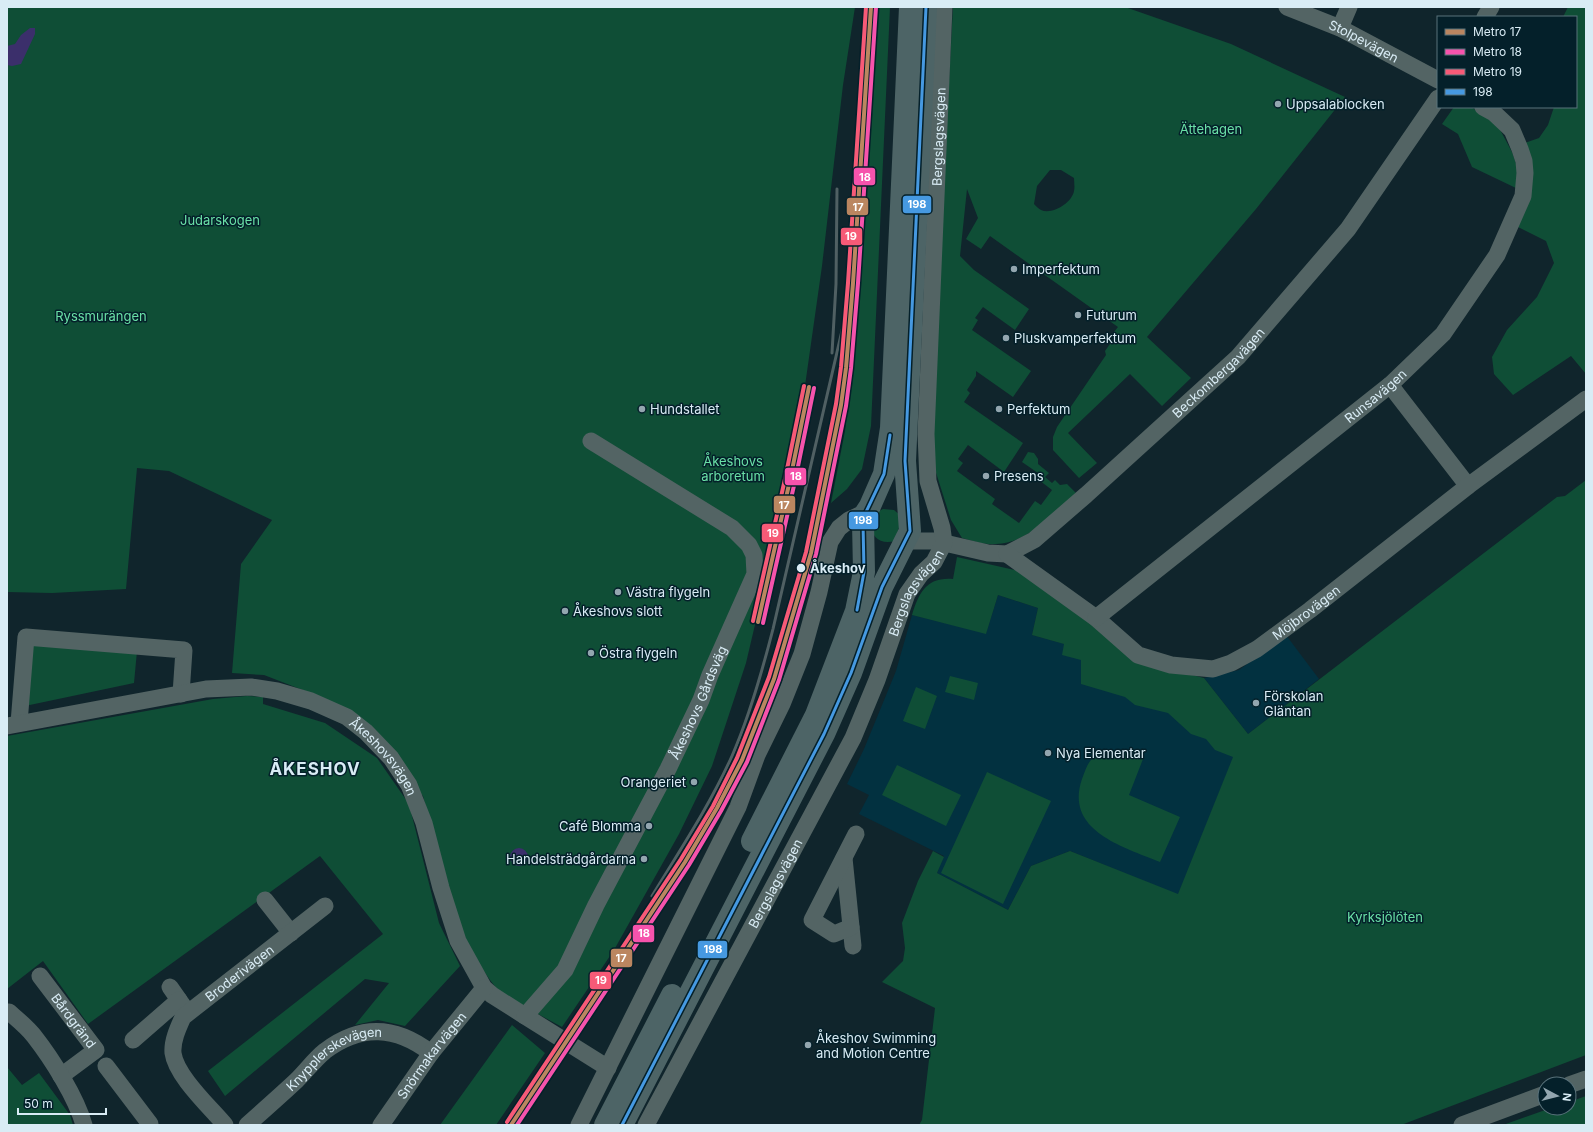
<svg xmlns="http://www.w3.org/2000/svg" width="1593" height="1132" font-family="Inter,sans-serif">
<rect width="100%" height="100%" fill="#10252c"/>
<!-- built -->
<path fill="#023140" d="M 998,595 L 1038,608 L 1032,635 L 1065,644 L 1240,741 L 1178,895 L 1070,851 L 1031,866 L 1008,910 L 937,873 L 944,856 L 859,814 L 869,795 L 847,784 L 864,749 L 896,671 L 912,615 L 986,633 Z
M 1286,635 L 1319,679 L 1248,734 L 1204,678 L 1239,670 Z"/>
<!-- green -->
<path fill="#0f4e36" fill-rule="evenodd" d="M 7,7 L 855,7 L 843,85 L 822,266 L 801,414 L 766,578 L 746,663 L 712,766 L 679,834 L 614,950 L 562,1027 L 501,994 L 490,980 L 470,951 L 454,913 L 423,796 L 326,699 L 264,675 L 232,673 L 241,564 L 272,520 L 169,471 L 137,468 L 126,589 L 52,593 L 7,592 Z
M 878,7 L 890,7 L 871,426 L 862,469 L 847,489 L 831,503 L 845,431 L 853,359 Z
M 953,7 L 993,8 L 993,7 L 1125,7 L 1231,44 L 1345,97 L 1256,209 L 1147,337 L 1191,378 L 1162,406 L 1130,374 L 1068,433 L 1097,463 L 1079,478 L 1053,450 L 1053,437 L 1057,427 L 1106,355 L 1105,351 L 1117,334 L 1114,332 L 1118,327 L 990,236 L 981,249 L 966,239 L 978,218 L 967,189 L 960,256 L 974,270 L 1029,309 L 1015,330 L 983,307 L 975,318 L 978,320 L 972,330 L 1031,371 L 1013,397 L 976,371 L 976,376 L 967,390 L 970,393 L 964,402 L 1023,443 L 1004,472 L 968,445 L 958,459 L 963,463 L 957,471 L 995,499 L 992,504 L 1019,523 L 1035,501 L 1041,505 L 1052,490 L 1035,477 L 1038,473 L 1022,462 L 1028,452 L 1034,453 L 1038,459 L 1038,464 L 1049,473 L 1045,477 L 1052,483 L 1055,480 L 1060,485 L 1067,484 L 1076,493 C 1053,513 1029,543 996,544 C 984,545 973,541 962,538 L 951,520 L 932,460 L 940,249 ZM 1050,170 L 1061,170 L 1074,178 C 1074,182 1075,187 1074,191 C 1072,203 1052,215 1041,210 C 1039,209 1036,206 1034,204 L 1037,186 Z
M 1568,7 L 1586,7 L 1586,374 L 1571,356 L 1513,395 L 1494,374 L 1492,357 L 1507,330 L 1537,297 L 1554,263 L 1546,241 L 1516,226 L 1522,144 L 1539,138 L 1548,125 L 1554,107 L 1576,107 L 1576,17 L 1563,17 Z
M 1454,107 L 1471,107 L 1497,124 L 1512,152 L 1518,169 L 1518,189 L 1472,167 L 1458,134 L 1442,124 Z
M 1586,480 L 1586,1055 L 1401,1125 L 919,1125 L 922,1120 L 935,1008 L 882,982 L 903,961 L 905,948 L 902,923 L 918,881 L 933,851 L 944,857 L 937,873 L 1008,910 L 1031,866 L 1070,851 L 1178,894 L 1233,757 L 1215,750 L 1206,739 L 1191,734 L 1168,713 L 1135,705 L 1125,697 L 1081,684 L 1081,660 L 1062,655 L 1064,644 L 1032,635 L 1038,608 L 998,595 L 986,634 L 912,615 C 919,592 927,577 953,579 L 957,557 L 1023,572 L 1157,666 L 1204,678 L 1248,734 L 1557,497 L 1565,496 Z
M 883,509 L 894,510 L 902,517 L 895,541 C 871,548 862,519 883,509 Z
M 30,643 L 137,651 L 134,683 L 25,706 Z
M 950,676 L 978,683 L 974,700 L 945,692 Z
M 916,687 L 937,696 L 925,729 L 903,721 Z
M 247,696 L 263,697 L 263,704 L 325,723 L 377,758 L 409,804 L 439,923 L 460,966 L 405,1026 L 378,1020 L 355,1025 L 389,983 L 365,979 L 225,1096 L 208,1071 L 383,934 L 320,856 L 88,1024 L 43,961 L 7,989 L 7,736 L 213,699 Z
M 1107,751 L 1119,751 L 1143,759 L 1129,795 L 1180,817 L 1160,862 C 1124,847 1064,831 1082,779 C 1088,763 1089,757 1107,751 Z
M 897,765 L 961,795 L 946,826 L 882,795 Z
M 987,772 L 1051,801 L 1003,904 L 941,873 Z
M 512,1025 L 545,1053 L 496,1125 L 440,1125 Z
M 7,1067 L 22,1085 L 39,1073 L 70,1115 L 73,1125 L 7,1125 Z
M 1586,1096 L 1586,1125 L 1503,1125 L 1551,1108 L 1569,1108 L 1569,1102 Z"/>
<!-- water -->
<path fill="#3b2f6b" d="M 30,28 L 35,28 L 35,34 L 21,64 L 12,66 L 7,65 L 7,46 L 15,44 L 21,35 Z
M510 857a9 9 0 1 1 18 0a9 9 0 1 1-18 0Z"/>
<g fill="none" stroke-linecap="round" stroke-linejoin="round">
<!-- minor -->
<g stroke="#536464" stroke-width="17">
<path id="s1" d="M 1287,7 L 1340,28 L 1438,80"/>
<path d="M 1485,17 L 1491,7"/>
<path d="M 1340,28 L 1349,7"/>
<path d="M 1390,385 L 1468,486"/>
<path id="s2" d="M 906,541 L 936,541 L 988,553 L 1007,554 L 1034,540 L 1086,495 L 1238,357 L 1348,229 L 1438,98"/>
<path id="s3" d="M 1007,554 L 1096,618 L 1138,655 L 1171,665 L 1213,669 L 1231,663 L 1257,649 L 1310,610 L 1468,486 L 1586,399"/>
<path id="s4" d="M 1096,618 L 1390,385 L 1443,334 L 1497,255 L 1523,196 L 1525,173 L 1524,161 L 1520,149 L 1512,130 L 1494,113 L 1483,107"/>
<path d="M 19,723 L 26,637 L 184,650 L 181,694"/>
<path id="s5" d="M 7,726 L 206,689 L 251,687 L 277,691 L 311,701 L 347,717 L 366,732 L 391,758 L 409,785 L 424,823 L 441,888 L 458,941 L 484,988 L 492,995 L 525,1016 L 608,1068"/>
<path d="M 844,858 L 853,946"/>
<path d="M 265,900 L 291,933"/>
<path d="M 851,927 L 834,934 L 812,920 L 856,834"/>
<path id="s6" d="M 40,976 L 96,1050 L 61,1076"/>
<path d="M 170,987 L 186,1010"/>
<path d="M 9,1012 C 17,1019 27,1027 34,1036 C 52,1059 76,1097 84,1125"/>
<path id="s7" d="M 525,1016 L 565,970 L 596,905 L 668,769 L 701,700 L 710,675 L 755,574 L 754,555 L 749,545 L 732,528 L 591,441"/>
<path d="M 133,1040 L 179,1000"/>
<path d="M 106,1066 L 150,1124"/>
<path d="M 1569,1085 L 1586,1079"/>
<path id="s8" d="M 225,1125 C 210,1107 176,1076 173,1053 C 172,1041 178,1028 183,1017 L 325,906"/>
<path id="s9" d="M 247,1125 C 264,1110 281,1095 297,1080 C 306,1071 315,1059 325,1051 C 361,1024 396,1026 431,1053"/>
<path id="s10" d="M 381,1125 L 431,1053 L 484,988"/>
<path d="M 579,1125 L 738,807 L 757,755 L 782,704 L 802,654 L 819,592 L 830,542 L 839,528 L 849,520 L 866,512"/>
<path id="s11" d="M 646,1125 L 853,738 L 877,680 L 907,594 L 921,574 L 934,562 L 944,543 L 942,528 L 928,481 L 926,434 L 944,7"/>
<path d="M 1462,1125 L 1545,1094"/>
</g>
<!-- major -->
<path stroke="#4d6466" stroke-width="22" d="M 752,841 L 816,715 L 856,611 L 864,572 L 863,522 L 866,512 L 870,506 L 884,474 L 891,428 L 910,7
M 605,1125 L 672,995
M 622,1125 L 824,734 L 851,673 L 882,587 L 910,531 L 905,461 L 926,7"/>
<!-- rail -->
<path stroke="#506063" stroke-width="3" d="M 832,353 L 836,284 L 837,189
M 652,896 C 680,850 710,805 732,756 C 750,715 762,672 773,629 L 853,283
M 645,923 L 664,886"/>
<defs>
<path id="bus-1" d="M 857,610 L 864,572 L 863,522 L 866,512 L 884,474 L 890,435
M 622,1125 L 824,734 L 851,673 L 882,587 L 910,531 L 905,461 L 926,7"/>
</defs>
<!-- bus-1 casing -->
<use href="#bus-1" stroke="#04202a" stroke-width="6"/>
<!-- bus-1 -->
<use href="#bus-1" stroke="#4699e1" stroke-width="3"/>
<defs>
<path id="metro-1" d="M 758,622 L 790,480 L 809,387
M 511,1125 L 685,862 L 717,808 L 742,760 L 774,679 L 811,553 L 841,405 L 846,368 L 853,283 L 871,7"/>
<path id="metro-2" d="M 763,623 L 795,481 L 814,388
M 517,1125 L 689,865 L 721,811 L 747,762 L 779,680 L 816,554 L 846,406 L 851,368 L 858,283 L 876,7"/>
<path id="metro-3" d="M 753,621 L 785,479 L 804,386
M 507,1122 L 681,859 L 713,806 L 737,758 L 769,677 L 806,552 L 836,404 L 841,367 L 848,283 L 866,7"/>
</defs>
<!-- metro-1 casing -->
<use href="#metro-1" stroke="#04202a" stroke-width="7"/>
<!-- metro-2 casing -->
<use href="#metro-2" stroke="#04202a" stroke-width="7"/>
<!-- metro-3 casing -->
<use href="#metro-3" stroke="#04202a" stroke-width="7"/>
<!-- metro-1 -->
<use href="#metro-1" stroke="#bb8660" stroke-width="4"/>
<!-- metro-2 -->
<use href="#metro-2" stroke="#f653ac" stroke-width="4"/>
<!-- metro-3 -->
<use href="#metro-3" stroke="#f75a77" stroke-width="4"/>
</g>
<!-- markers -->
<g fill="#93a6af" stroke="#04202a" stroke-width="1.5">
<circle cx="1278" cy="104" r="4"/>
<circle cx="1014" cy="269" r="4"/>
<circle cx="1078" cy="315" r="4"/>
<circle cx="1006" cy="338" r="4"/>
<circle cx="642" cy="409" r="4"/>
<circle cx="999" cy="409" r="4"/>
<circle cx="986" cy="476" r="4"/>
<circle cx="618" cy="592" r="4"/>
<circle cx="565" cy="611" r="4"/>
<circle cx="591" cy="653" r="4"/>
<circle cx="1256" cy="703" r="4"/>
<circle cx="1048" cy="753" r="4"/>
<circle cx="694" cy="782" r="4"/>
<circle cx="649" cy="826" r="4"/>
<circle cx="644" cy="859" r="4"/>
<circle cx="808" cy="1045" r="4"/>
</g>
<circle fill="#d9ecf5" stroke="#04202a" stroke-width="1.5" cx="801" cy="568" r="5"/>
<g text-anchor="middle" stroke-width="3" stroke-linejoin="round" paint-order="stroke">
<!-- street labels -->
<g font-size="13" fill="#d9ecf5" stroke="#04202a">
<text dy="5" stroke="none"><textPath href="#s1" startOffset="84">Stolpevägen</textPath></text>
<text dy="5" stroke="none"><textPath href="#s11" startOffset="1065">Bergslagsvägen</textPath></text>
<text dy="5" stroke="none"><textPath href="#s2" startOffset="382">Beckombergavägen</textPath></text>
<text dy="5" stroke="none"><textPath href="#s4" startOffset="357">Runsavägen</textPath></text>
<text dy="5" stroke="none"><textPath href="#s11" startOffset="598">Bergslagsvägen</textPath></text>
<text dy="5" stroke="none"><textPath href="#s3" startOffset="352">Möjbrovägen</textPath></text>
<text dy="5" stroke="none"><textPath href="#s7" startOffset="360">Åkeshovs Gårdsväg</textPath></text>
<text dy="5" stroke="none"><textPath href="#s5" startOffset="403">Åkeshovsvägen</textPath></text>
<text dy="5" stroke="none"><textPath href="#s11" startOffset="274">Bergslagsvägen</textPath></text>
<text dy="5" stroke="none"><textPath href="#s8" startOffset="199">Broderivägen</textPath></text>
<text dy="5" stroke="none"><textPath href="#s6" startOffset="56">Bårdgränd</textPath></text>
<text dy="5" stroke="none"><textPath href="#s10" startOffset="86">Snörmakarvägen</textPath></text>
<text dy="5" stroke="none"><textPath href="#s9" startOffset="112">Knypplerskevägen</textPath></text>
</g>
<!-- poi labels -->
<g font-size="13" fill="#d9ecf5" stroke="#04202a" text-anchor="start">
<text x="1286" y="109">Uppsalablocken</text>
<text x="1022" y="274">Imperfektum</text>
<text x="1086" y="320">Futurum</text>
<text x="1014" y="343">Pluskvamperfektum</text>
<text x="650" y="414">Hundstallet</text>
<text x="1007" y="414">Perfektum</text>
<text x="994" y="481">Presens</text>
<text x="626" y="597">Västra flygeln</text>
<text x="573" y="616">Åkeshovs slott</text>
<text x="599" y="658">Östra flygeln</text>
<text x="1264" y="701">Förskolan<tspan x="1264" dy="15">Gläntan</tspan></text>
<text x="1056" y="758">Nya Elementar</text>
<text x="686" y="787" text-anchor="end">Orangeriet</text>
<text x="641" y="831" text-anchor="end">Café Blomma</text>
<text x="636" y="864" text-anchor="end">Handelsträdgårdarna</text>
<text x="816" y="1043">Åkeshov Swimming<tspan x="816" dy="15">and Motion Centre</tspan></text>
</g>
<!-- park labels -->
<g font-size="13" fill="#6ae1a7" stroke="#04202a">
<text x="1211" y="134">Ättehagen</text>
<text x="220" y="225">Judarskogen</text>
<text x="101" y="321">Ryssmurängen</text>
<text x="733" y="466">Åkeshovs<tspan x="733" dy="15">arboretum</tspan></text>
<text x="1385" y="922">Kyrksjölöten</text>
</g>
<!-- stop labels -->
<g font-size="13" font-weight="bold" fill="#d9ecf5" stroke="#04202a" text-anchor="start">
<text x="810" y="573">Åkeshov</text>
</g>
<!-- district labels -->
<g font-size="17" font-weight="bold" letter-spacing="1" fill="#d9ecf5" stroke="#04202a">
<text x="315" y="775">ÅKESHOV</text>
</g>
</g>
<g stroke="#04202a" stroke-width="1.5">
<rect x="853" y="167" width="23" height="19" rx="4" fill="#f653ac"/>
<rect x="902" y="195" width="30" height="19" rx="4" fill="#4699e1"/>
<rect x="846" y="197" width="23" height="19" rx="4" fill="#bb8660"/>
<rect x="840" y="227" width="23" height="19" rx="4" fill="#f75a77"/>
<rect x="784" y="467" width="23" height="19" rx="4" fill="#f653ac"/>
<rect x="773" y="495" width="23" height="19" rx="4" fill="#bb8660"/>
<rect x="848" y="511" width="31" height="19" rx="4" fill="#4699e1"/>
<rect x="761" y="523" width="23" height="20" rx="4" fill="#f75a77"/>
<rect x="632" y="924" width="23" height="19" rx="4" fill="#f653ac"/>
<rect x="697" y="940" width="31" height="19" rx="4" fill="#4699e1"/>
<rect x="610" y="948" width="23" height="20" rx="4" fill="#bb8660"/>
<rect x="589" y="971" width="23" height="19" rx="4" fill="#f75a77"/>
</g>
<g font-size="11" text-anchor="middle" font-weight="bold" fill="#fff">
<text x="865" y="181">18</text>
<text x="917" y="208">198</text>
<text x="858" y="211">17</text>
<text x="851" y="240">19</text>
<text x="796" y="480">18</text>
<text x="784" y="509">17</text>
<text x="863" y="524">198</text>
<text x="773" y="537">19</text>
<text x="644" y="937">18</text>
<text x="713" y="953">198</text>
<text x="621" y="962">17</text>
<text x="601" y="984">19</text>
</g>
<!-- border -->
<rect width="1593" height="1132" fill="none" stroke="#d9ecf5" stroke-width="16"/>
<!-- legend -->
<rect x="1437" y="16" width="140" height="92" fill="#04202a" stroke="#59727b"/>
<rect x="1445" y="29" width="20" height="6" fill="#bb8660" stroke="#59727b"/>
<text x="1473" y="36" font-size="12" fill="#d9ecf5">Metro 17</text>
<rect x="1445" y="49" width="20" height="6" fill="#f653ac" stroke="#59727b"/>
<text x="1473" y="56" font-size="12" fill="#d9ecf5">Metro 18</text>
<rect x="1445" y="69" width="20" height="6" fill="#f75a77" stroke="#59727b"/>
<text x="1473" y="76" font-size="12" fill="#d9ecf5">Metro 19</text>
<rect x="1445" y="89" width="20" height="6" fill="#4699e1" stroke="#59727b"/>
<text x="1473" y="96" font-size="12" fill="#d9ecf5">198</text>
<!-- north arrow -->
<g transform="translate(1557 1096) rotate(97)"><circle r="19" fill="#04202a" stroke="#59727b"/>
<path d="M0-3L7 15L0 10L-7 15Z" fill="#93a6af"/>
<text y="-6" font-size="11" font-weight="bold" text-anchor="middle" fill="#d9ecf5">N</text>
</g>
<!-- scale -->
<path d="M18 1108v6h88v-6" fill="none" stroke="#d9ecf5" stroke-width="2"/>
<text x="24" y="1108" font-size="12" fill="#d9ecf5" stroke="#04202a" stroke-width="3" paint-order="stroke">50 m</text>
</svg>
